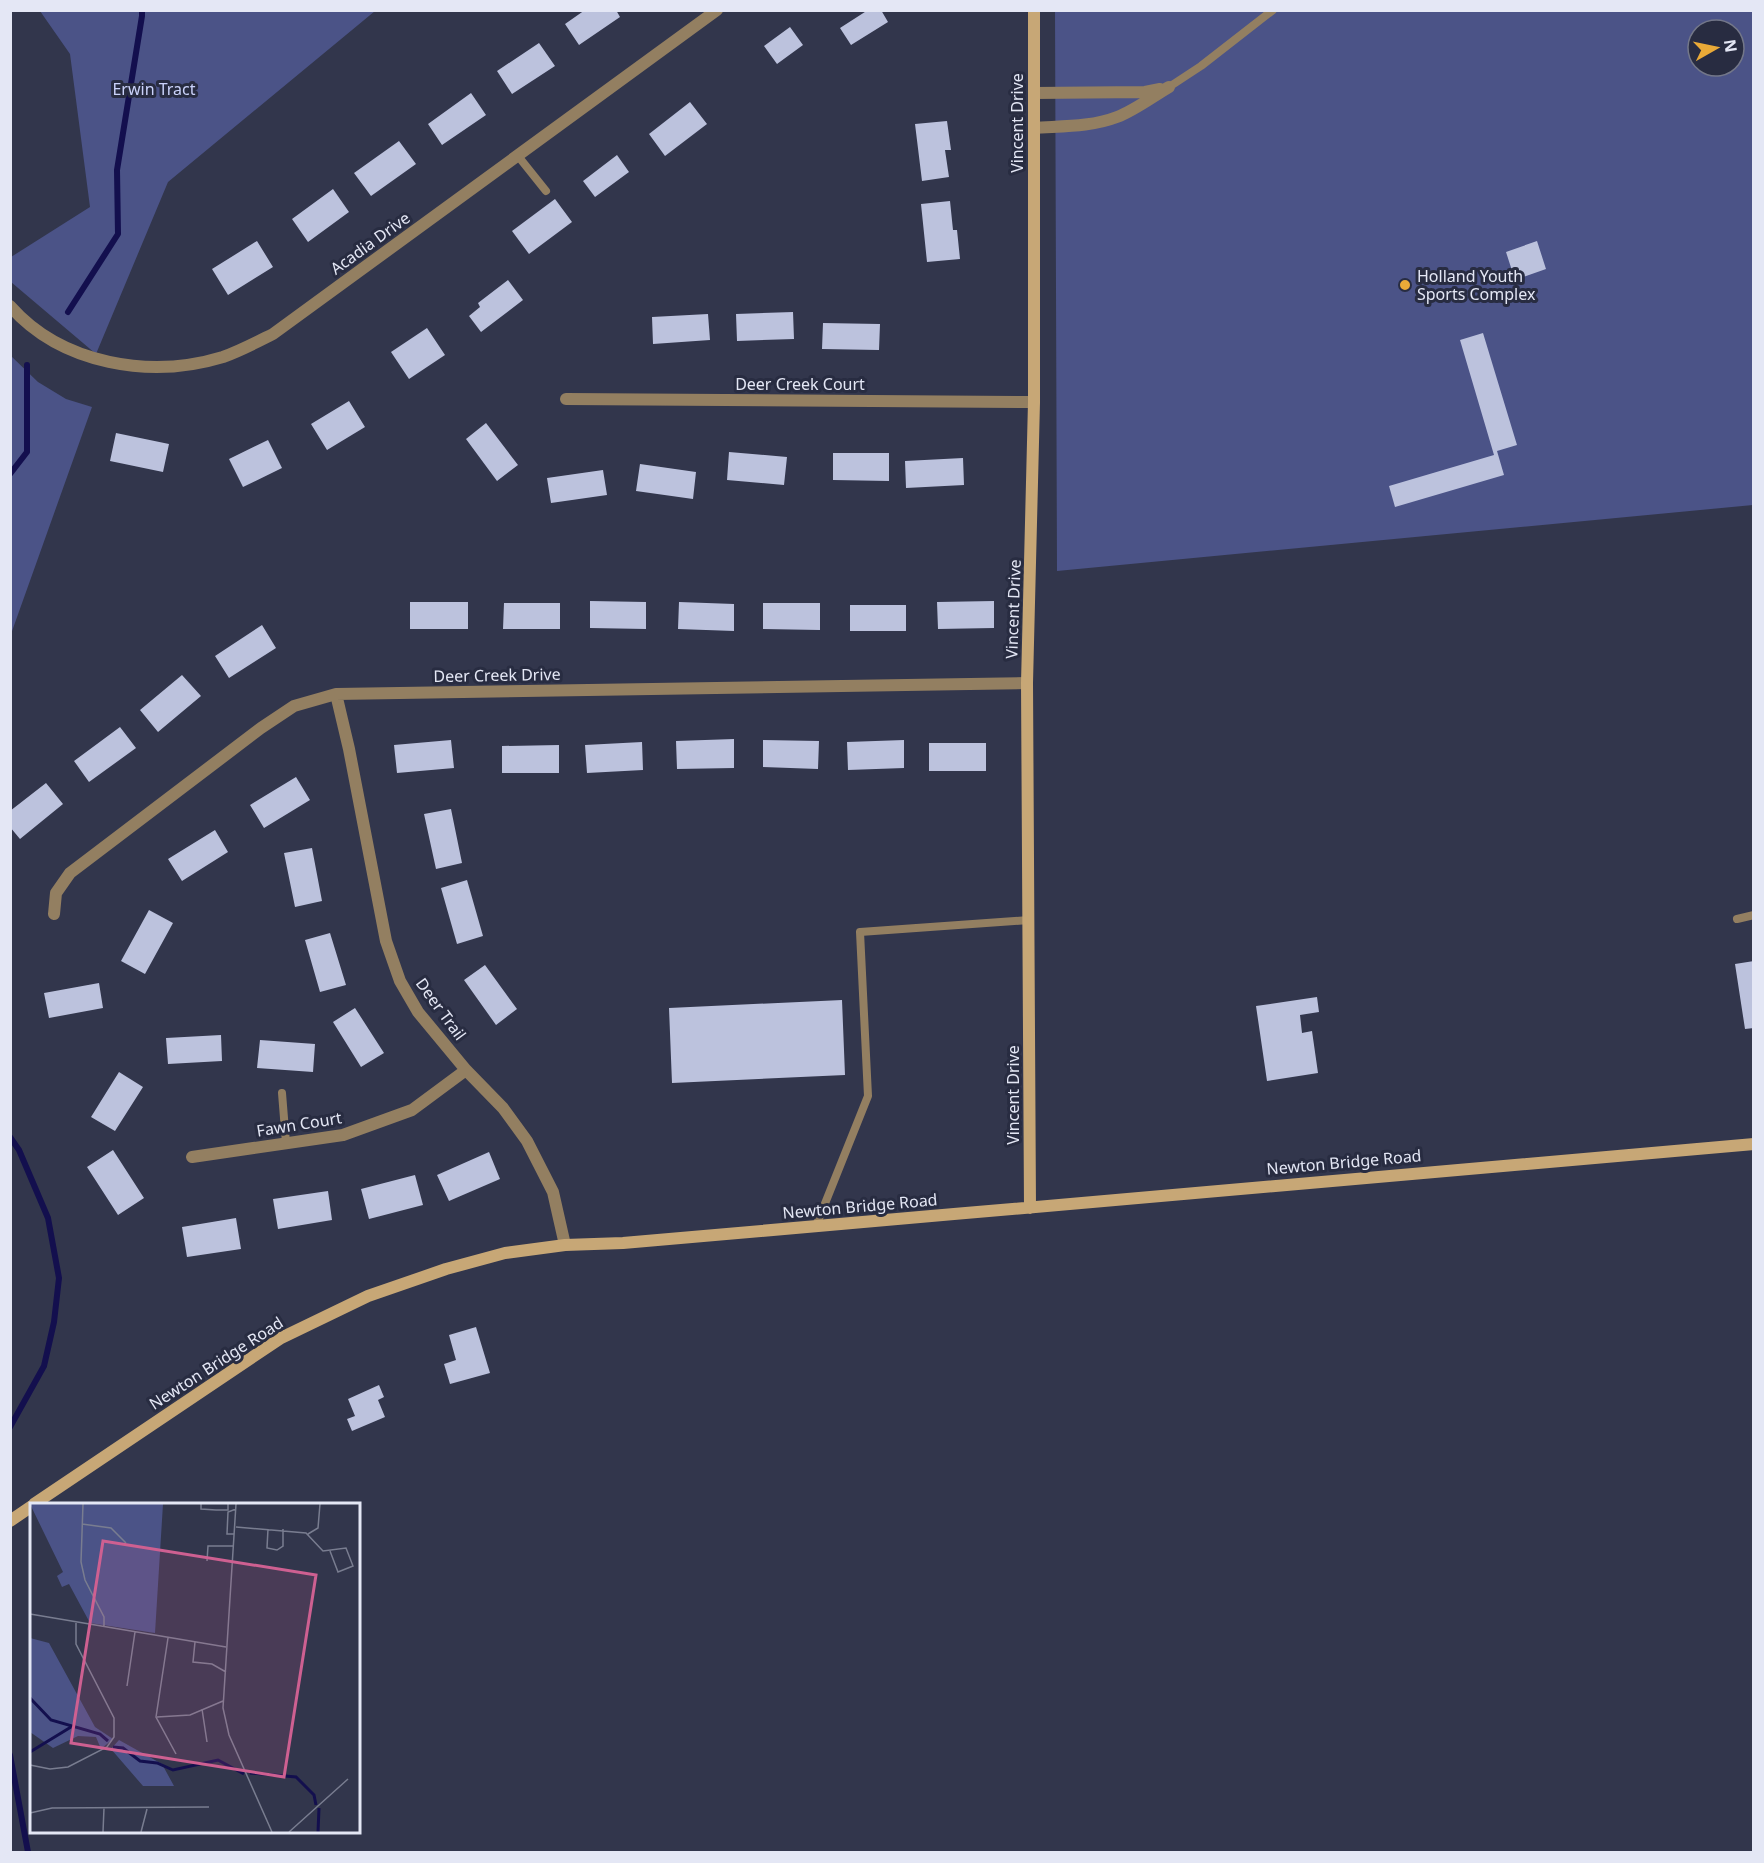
<svg xmlns="http://www.w3.org/2000/svg" width="1764" height="1863" font-family="'Noto Sans',sans-serif">
<rect width="100%" height="100%" fill="#32364c"/>
<!-- green -->
<path fill="#4b5387" fill-rule="evenodd" d="M 40,11 L 375,11 L 168,182 L 96,354 L 11,282 L 11,257 L 90,207 L 70,54 Z
M 1055,11 L 1753,11 L 1753,505 L 1057,571 ZM 1698,30 L 1734,30 L 1734,66 L 1698,66 Z
M 11,356 L 38,382 L 66,399 L 92,407 L 11,634 Z"/>
<g fill="none" stroke-linecap="round" stroke-linejoin="round">
<!-- stream -->
<path stroke="#130f4e" stroke-width="6" d="M 68,312 L 118,234 L 117,170 L 142,16 L 142,10
M 10,474 L 27,452 L 27,365
M 10,1137 L 19,1150 L 48,1218 L 59,1278 L 54,1322 L 44,1366 L 10,1427
M 10,1755 L 28,1852"/>
</g>
<!-- building -->
<path fill="#bcc2dd" d="M 585,10 L 616,10 L 620,17 L 579,45 L 565,24 Z
M 868,10 L 881,10 L 888,22 L 851,45 L 840,28 Z
M 790,27 L 803,45 L 777,64 L 764,46 Z
M 539,43 L 555,66 L 512,94 L 497,71 Z
M 471,93 L 486,115 L 442,145 L 428,124 Z
M 690,102 L 707,124 L 665,156 L 649,134 Z
M 947,121 L 951,150 L 945,150 L 949,177 L 922,181 L 915,124 Z
M 399,141 L 416,164 L 371,196 L 354,173 Z
M 617,155 L 629,172 L 595,197 L 583,181 Z
M 333,189 L 349,212 L 308,242 L 292,219 Z
M 555,199 L 572,222 L 529,254 L 512,231 Z
M 950,201 L 953,230 L 957,230 L 960,259 L 927,262 L 921,204 Z
M 257,241 L 273,267 L 228,295 L 212,269 Z
M 1537,241 L 1546,269 L 1515,280 L 1506,252 Z
M 508,280 L 523,300 L 481,332 L 469,316 L 480,307 L 478,303 Z
M 793,312 L 794,339 L 737,341 L 736,314 Z
M 708,314 L 710,340 L 653,344 L 652,317 Z
M 823,323 L 880,324 L 879,350 L 822,349 Z
M 427,328 L 445,355 L 409,379 L 391,352 Z
M 1483,333 L 1517,445 L 1497,451 L 1504,475 L 1395,507 L 1389,486 L 1494,455 L 1460,340 Z
M 349,401 L 365,427 L 327,450 L 311,424 Z
M 486,423 L 518,465 L 497,481 L 466,439 Z
M 116,433 L 169,444 L 163,472 L 110,461 Z
M 268,440 L 282,468 L 243,487 L 229,459 Z
M 729,452 L 787,457 L 784,485 L 727,480 Z
M 833,453 L 889,453 L 889,481 L 833,480 Z
M 963,458 L 964,485 L 906,488 L 905,461 Z
M 640,464 L 696,472 L 693,499 L 636,491 Z
M 603,470 L 607,495 L 551,503 L 547,478 Z
M 590,601 L 646,602 L 646,629 L 590,628 Z
M 994,601 L 994,628 L 938,629 L 937,602 Z
M 410,602 L 468,602 L 468,629 L 410,629 Z
M 679,602 L 734,604 L 734,631 L 678,629 Z
M 504,603 L 560,603 L 560,629 L 503,629 Z
M 763,603 L 820,603 L 820,630 L 763,629 Z
M 850,605 L 906,605 L 906,631 L 850,631 Z
M 262,625 L 276,648 L 229,678 L 215,656 Z
M 182,675 L 201,696 L 158,732 L 140,710 Z
M 120,727 L 136,748 L 89,782 L 74,761 Z
M 734,739 L 734,768 L 677,769 L 676,741 Z
M 451,740 L 454,768 L 397,773 L 394,745 Z
M 763,740 L 819,741 L 818,769 L 763,767 Z
M 904,740 L 904,768 L 848,770 L 847,742 Z
M 642,742 L 643,770 L 587,773 L 585,745 Z
M 929,743 L 986,743 L 986,771 L 929,771 Z
M 559,745 L 559,773 L 502,773 L 502,746 Z
M 296,777 L 310,800 L 264,828 L 250,805 Z
M 46,783 L 63,804 L 20,839 L 10,827 L 10,811 Z
M 451,809 L 462,863 L 436,869 L 424,814 Z
M 215,830 L 228,852 L 182,881 L 168,859 Z
M 312,848 L 322,901 L 295,907 L 284,853 Z
M 467,880 L 483,936 L 457,944 L 441,888 Z
M 149,910 L 173,923 L 145,974 L 121,961 Z
M 330,933 L 346,985 L 320,992 L 305,940 Z
M 1754,961 L 1754,1028 L 1745,1029 L 1735,964 Z
M 485,965 L 517,1009 L 496,1025 L 464,980 Z
M 99,983 L 103,1008 L 49,1018 L 44,993 Z
M 1317,997 L 1319,1012 L 1300,1015 L 1302,1033 L 1312,1031 L 1318,1073 L 1267,1081 L 1256,1006 Z
M 842,1000 L 845,1075 L 672,1083 L 669,1008 Z
M 355,1008 L 384,1053 L 361,1067 L 333,1022 Z
M 221,1035 L 222,1061 L 168,1064 L 166,1038 Z
M 260,1040 L 315,1044 L 313,1072 L 257,1068 Z
M 119,1072 L 143,1087 L 115,1131 L 91,1117 Z
M 113,1150 L 144,1198 L 118,1215 L 87,1167 Z
M 489,1152 L 500,1179 L 449,1201 L 437,1175 Z
M 415,1175 L 423,1205 L 369,1219 L 361,1189 Z
M 328,1191 L 332,1220 L 278,1229 L 273,1199 Z
M 236,1218 L 241,1249 L 187,1257 L 182,1227 Z
M 476,1327 L 490,1373 L 450,1384 L 444,1364 L 456,1360 L 449,1335 Z
M 379,1385 L 384,1397 L 378,1400 L 385,1417 L 352,1431 L 347,1419 L 355,1416 L 348,1399 Z"/>
<g fill="none" stroke-linecap="round" stroke-linejoin="round">
<!-- lane -->
<path stroke="#937f61" stroke-width="8" d="M 1169,87 L 1201,66 L 1273,10
M 518,156 L 546,191
M 1737,919 L 1754,915
M 282,1093 L 286,1143
M 816,1226 L 868,1096 L 860,932 L 1029,920"/>
<!-- street -->
<path stroke="#937f61" stroke-width="12" d="M 1034,93 L 1145,92 L 1160,89
M 1034,128 C 1062,126 1091,127 1117,117 C 1135,110 1152,97 1169,87
M 10,306 C 62,365 151,379 223,357 C 240,351 257,342 273,334 L 717,10
M 566,399 L 1034,402
M 336,694 L 349,749 L 386,941 L 400,981 L 418,1012 L 466,1070 L 503,1108 L 527,1141 L 553,1192 L 565,1245
M 54,914 L 56,893 L 70,873 L 261,728 L 294,706 L 336,694 L 1027,683
M 192,1157 L 343,1135 L 412,1110 L 466,1070"/>
<!-- secondary -->
<path stroke="#c7a776" stroke-width="12" d="M 1030,1208 L 1027,683 L 1034,402 L 1034,10
M 34,1504 L 281,1338 L 368,1296 L 446,1269 L 505,1253 L 565,1245 L 623,1243 C 1000,1211 1376,1175 1754,1144
M 10,1521 L 32,1506"/>
</g>
<!-- markers -->
<circle fill="#eaaa38" stroke="#282c41" stroke-width="2" cx="1405" cy="285" r="6"/>
<g text-anchor="middle" stroke-width="6" stroke-linejoin="round" paint-order="stroke">
<!-- park labels -->
<g font-size="16" fill="#cad2fa" stroke="#282c41">
<text x="154" y="95">Erwin Tract</text>
</g>
<!-- street labels -->
<g font-size="16" fill="#e4e7f5" stroke="#282c41">
<text transform="translate(1017 123) rotate(-90)" y="6">Vincent Drive</text>
<text transform="translate(370 243) rotate(-36)" y="6">Acadia Drive</text>
<text x="800" y="390">Deer Creek Court</text>
<text transform="translate(1013 609) rotate(-88)" y="6">Vincent Drive</text>
<text transform="translate(497 675) rotate(-1)" y="6">Deer Creek Drive</text>
<text transform="translate(441 1009) rotate(54)" y="6">Deer Trail</text>
<text transform="translate(1013 1095) rotate(-90)" y="6">Vincent Drive</text>
<text transform="translate(299 1124) rotate(-9)" y="6">Fawn Court</text>
<text transform="translate(1344 1162) rotate(-5)" y="6">Newton Bridge Road</text>
<text transform="translate(860 1206) rotate(-5)" y="6">Newton Bridge Road</text>
<text transform="translate(216 1363) rotate(-33)" y="6">Newton Bridge Road</text>
</g>
<!-- poi labels -->
<g font-size="16" fill="#e4e7f5" stroke="#282c41" text-anchor="start">
<text x="1417" y="282">Holland Youth<tspan x="1417" dy="18">Sports Complex</tspan></text>
</g>
</g>
<!-- overview -->
<g transform="translate(30 1503)">
<rect width="330" height="330" fill="#32364c"/>
<path d="M 0,1 L 133,1 L 125,130 L 60,120 L 39,81 L 32,84 L 27,73 L 33,69 ZM 0,135 L 19,140 L 65,224 L 83,236 L 71,246 L 66,234 L 48,233 L 23,245 L 0,229 ZM 89,237 L 132,261 L 144,283 L 113,283 L 81,246 Z" fill="#4b5387"/>
<path fill="none" stroke="#130f4e" stroke-width="3" d="M 0,195 L 21,217 L 70,231 L 78,238M 83,244 L 93,245 L 110,258 L 127,260 L 143,267 L 188,257 L 214,271M 0,249 L 41,224M 220,270 L 266,274 L 284,292 L 286,302M 288,329 L 289,305"/>
<path fill="none" stroke="#797d90" stroke-width="1.5" d="M 53,1 L 51,59 L 55,77 L 74,114 L 74,124M 171,1 L 171,6 L 186,7 L 198,7 L 198,1M 206,1 L 193,205 L 199,232 L 242,329M 52,21 L 81,25 L 96,40M 206,24 L 276,30 L 293,48 L 316,45 L 323,63 L 308,69 L 300,48M 238,26 L 237,45 L 247,47 L 253,43 L 253,26M 204,31 L 197,31 L 198,9 L 206,6M 278,31 L 288,25 L 290,1M 177,58 L 178,43 L 203,43M 0,111 L 196,144M 138,135 L 126,214 L 146,251M 165,139 L 163,159 L 182,161 L 196,169M 97,183 L 105,129M 172,206 L 177,239M 127,214 L 160,212 L 193,198M 0,262 L 20,266 L 38,264 L 77,244 L 84,234 L 84,215 L 46,141 L 46,120M 0,310 L 22,305 L 179,304M 73,329 L 74,305M 111,329 L 117,306M 259,329 L 318,276"/>
<path fill="#ce6091" fill-opacity="0.15" stroke="#ce6091" stroke-width="3" d="M 73,38 L 286,72 L 254,274 L 41,240 Z"/>
<rect width="330" height="330" fill="none" stroke="#e4e7f5" stroke-width="3"/>
</g>
<!-- border -->
<rect width="1764" height="1863" fill="none" stroke="#e4e7f5" stroke-width="24"/>
<!-- north arrow -->
<g transform="translate(1716 48) rotate(81)"><circle r="28" fill="#282c41" stroke="#737789" stroke-width="1.5"/>
<path d="M0-4.5L10 22L0 15L-10 22Z" fill="#eaaa38"/>
<text y="-9" font-size="16" font-weight="bold" text-anchor="middle" fill="#e4e7f5">N</text>
</g>
</svg>
